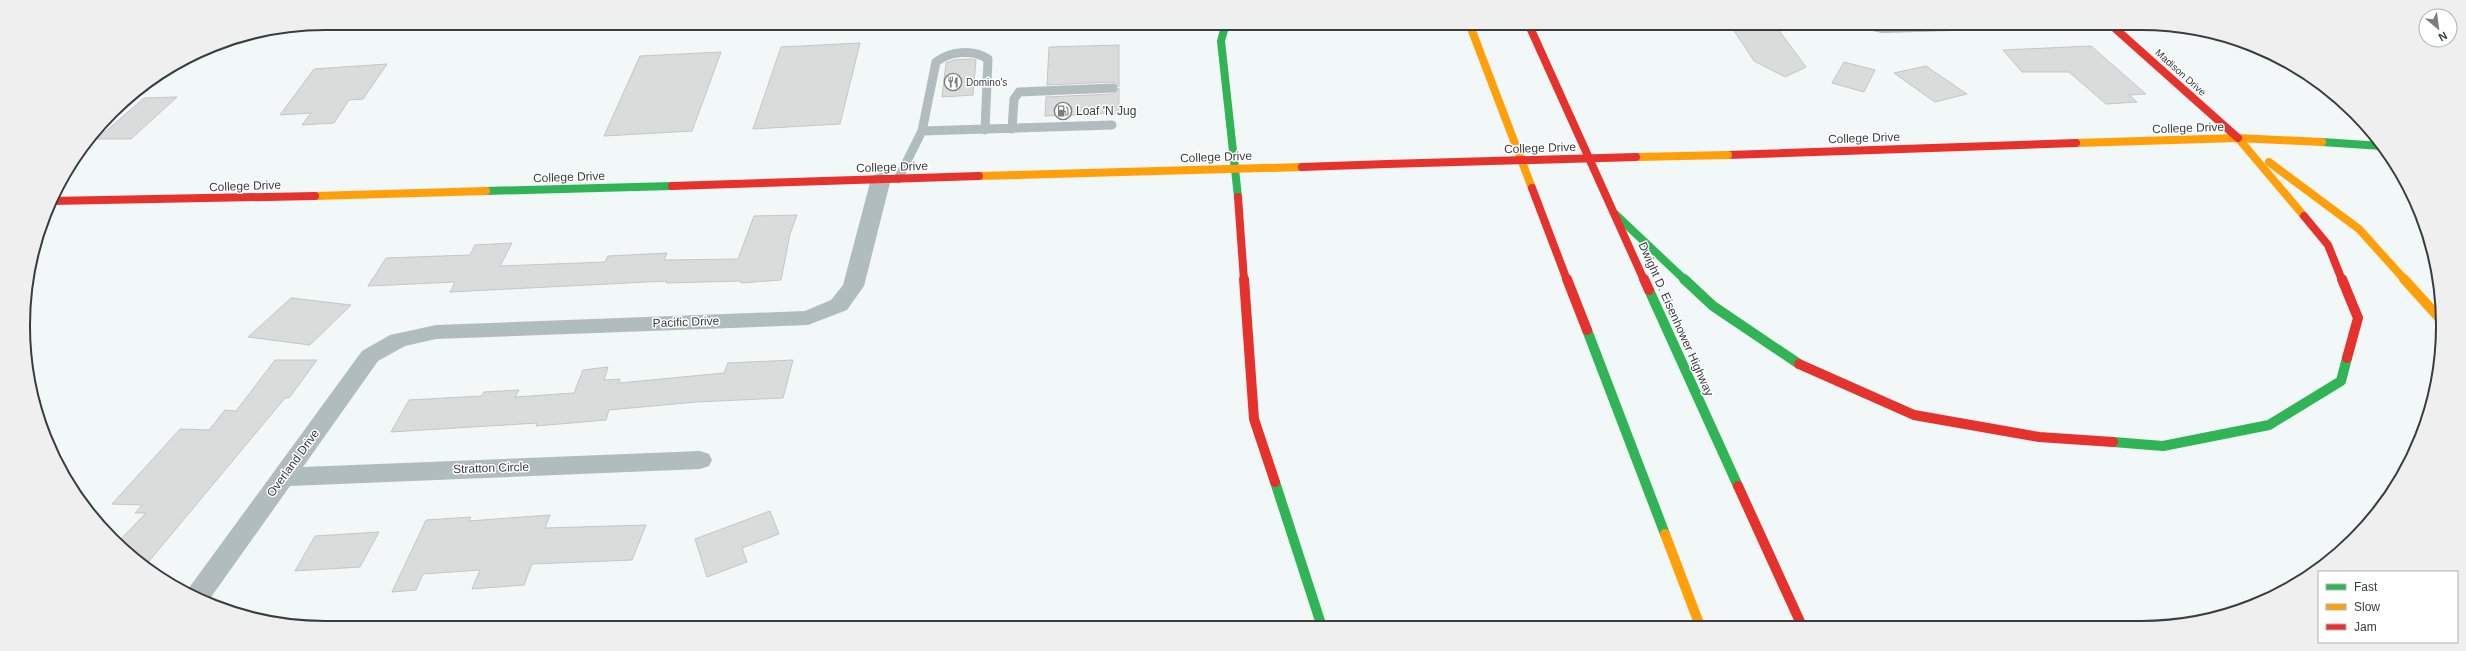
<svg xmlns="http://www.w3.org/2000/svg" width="2466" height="651" font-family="Arial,sans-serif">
<rect width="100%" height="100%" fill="#f2f7f7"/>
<!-- building -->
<path fill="#dadcdc" stroke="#c5c6c6" d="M 1775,25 L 1806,67 L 1785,77 L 1754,61 L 1731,26 Z
M 860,43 L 840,124 L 753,129 L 781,47 Z
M 1119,45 L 1119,87 L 1113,82 L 1047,85 L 1049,47 Z
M 2091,46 L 2146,94 L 2129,95 L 2137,102 L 2106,104 L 2069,72 L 2022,72 L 2003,50 Z
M 721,52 L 692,131 L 604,136 L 640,56 Z
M 971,59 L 976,60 L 973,95 L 942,97 L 946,63 L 954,60 Z
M 1844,62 L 1875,70 L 1864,92 L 1832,83 Z
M 387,64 L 363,99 L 349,100 L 334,123 L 302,125 L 311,113 L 280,115 L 314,69 Z
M 1926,66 L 1967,94 L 1935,102 L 1894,73 Z
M 1119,88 L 1119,113 L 1045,116 L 1046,97 L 1113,94 Z
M 177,97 L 131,139 L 97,139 L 144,98 Z
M 797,215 L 790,234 L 781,280 L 741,283 L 741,281 L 666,283 L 667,281 L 450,292 L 455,282 L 368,286 L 386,258 L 470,255 L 475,245 L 512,243 L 500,266 L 605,262 L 608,256 L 667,253 L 664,260 L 738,259 L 754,216 Z
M 291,298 L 351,305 L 310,345 L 248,337 Z
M 275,360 L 317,360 L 289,398 L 285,398 L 145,566 L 117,543 L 146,513 L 135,513 L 142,505 L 112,504 L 180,429 L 209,430 L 225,410 L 236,411 Z
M 793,360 L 783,398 L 696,402 L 609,410 L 606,420 L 536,426 L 537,423 L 391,432 L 409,400 L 482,396 L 484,392 L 519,390 L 515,397 L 574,393 L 583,370 L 608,367 L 604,380 L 620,379 L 619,383 L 724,373 L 728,363 Z
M 770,511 L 779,534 L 742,548 L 747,562 L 707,577 L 695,539 Z
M 550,515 L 545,528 L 646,525 L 632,560 L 532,564 L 524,585 L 472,589 L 480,570 L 423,574 L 416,590 L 392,592 L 426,520 L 471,517 L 469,521 Z
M 379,532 L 360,567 L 295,571 L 315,536 Z"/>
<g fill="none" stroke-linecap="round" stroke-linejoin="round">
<!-- lane -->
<path stroke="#b0bcbd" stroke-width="9" d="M 1012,129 L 1014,99 L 1019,92 L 1113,88
M 922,131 L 1112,125
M 898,179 L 922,131 L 936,62 C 950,51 973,49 988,59 L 985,130"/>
<!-- street -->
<path fill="#b0bcbd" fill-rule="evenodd" d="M 1846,23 L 2068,23 L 2066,26 L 2060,28 L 1882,33 L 1848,26 Z
M 881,173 L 888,175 L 891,179 L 864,286 L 847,310 L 808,325 L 436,339 L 405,346 L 378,361 L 303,467 L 700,451 L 709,454 L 712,460 L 709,466 L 700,469 L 290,486 L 209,600 L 186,592 L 362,351 L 390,335 L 436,325 L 805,311 L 831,300 L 843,285 L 871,179 L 874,175 Z"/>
<!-- fast-far1 -->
<path stroke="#30b455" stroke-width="8" d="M 1226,23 L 1221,41 L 1238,197
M 2322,142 L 2382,146
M 486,191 L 672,186
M 1615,214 L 1685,280"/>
<!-- fast -->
<path stroke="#30b455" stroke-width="10" d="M 1684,279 L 1713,306 L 1799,364
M 1649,290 L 1738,486
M 1587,330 L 1665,534
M 2113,442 L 2163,446 L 2269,425 L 2341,381 L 2347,358
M 1275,482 L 1322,627"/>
<!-- slow-far1 -->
<path stroke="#ff9f0a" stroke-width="8" d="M 1469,23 L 1532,188
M 2238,138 L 2304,216
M 2076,143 L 2238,138 L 2322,142
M 2269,162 L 2359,229 L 2405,280
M 979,176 L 1302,167
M 315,196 L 486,191"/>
<!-- slow -->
<path stroke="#ff9f0a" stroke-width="10" d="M 2404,279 L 2443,322
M 1665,534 L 1700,626"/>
<!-- jam-far1 -->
<path stroke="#e5322d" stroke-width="8" d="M 1528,23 L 1644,280
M 2109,23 L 2238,138
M 1728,155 L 2076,143
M 1302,167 L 1387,164
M 672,186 L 979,176
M 1532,188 L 1567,280
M 1238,197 L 1244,280
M 51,201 L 315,196
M 2304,216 L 2328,245 L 2342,280"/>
<!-- jam -->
<path stroke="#e5322d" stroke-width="10" d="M 1244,279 L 1254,419 L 1275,482
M 1567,279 L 1587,330
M 1644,279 L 1649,290
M 2342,279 L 2358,318 L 2347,358
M 1799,364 L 1914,415 L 2039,437 L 2113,442
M 1738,486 L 1802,626"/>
<!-- slow-bridge -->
<path stroke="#ff9f0a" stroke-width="8" d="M 1636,157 L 1728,155"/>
<!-- jam-bridge -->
<path stroke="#e5322d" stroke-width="8" d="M 1387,164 L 1636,157"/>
</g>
<!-- icons -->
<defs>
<symbol id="restaurant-ring" viewBox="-11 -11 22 22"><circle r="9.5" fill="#fff" stroke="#7a7e7e" stroke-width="1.5"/><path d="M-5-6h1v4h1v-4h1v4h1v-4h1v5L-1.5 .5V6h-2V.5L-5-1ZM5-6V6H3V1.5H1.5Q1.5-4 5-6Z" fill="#7a7e7e"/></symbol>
<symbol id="fuel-ring" viewBox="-11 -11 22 22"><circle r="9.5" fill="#fff" stroke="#7a7e7e" stroke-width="1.5"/><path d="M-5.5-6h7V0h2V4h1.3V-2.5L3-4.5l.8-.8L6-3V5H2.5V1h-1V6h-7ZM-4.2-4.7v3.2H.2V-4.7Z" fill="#7a7e7e"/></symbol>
</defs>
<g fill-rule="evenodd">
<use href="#restaurant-ring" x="943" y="72" width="20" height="20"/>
<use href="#fuel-ring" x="1053" y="101" width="20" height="20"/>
</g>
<g text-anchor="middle" stroke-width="3" stroke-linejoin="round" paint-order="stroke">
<!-- far-street labels -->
<g font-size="10" fill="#393d3d" stroke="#fff">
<text transform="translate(2181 72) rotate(42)" y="4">Madison Drive</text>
</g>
<!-- far-poi labels -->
<g font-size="10" fill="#393d3d" stroke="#fff" text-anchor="start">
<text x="966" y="86">Domino's</text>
</g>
<!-- poi labels -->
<g font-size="12" fill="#393d3d" stroke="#fff" text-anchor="start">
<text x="1076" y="115">Loaf 'N Jug</text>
</g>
<!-- street labels -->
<g font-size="12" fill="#393d3d" stroke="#fff">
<text transform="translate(2188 128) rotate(-2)" y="4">College Drive</text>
<text transform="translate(1864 138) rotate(-2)" y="4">College Drive</text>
<text transform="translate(1540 148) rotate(-2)" y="4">College Drive</text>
<text transform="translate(1216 157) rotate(-2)" y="4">College Drive</text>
<text transform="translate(892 167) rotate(-2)" y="4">College Drive</text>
<text transform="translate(569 177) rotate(-2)" y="4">College Drive</text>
<text transform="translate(245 186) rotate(-2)" y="4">College Drive</text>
<text transform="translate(1676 319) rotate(66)" y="4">Dwight D. Eisenhower Highway</text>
<text transform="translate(686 322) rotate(-2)" y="4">Pacific Drive</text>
<text transform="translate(293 463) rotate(-54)" y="4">Overland Drive</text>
<text transform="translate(491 468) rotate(-2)" y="4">Stratton Circle</text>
</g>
</g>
<!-- crop -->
<path d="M0 0H2466V651H0ZM325 30H2141A295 295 0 0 1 2436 325V326A295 295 0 0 1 2141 621H325A295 295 0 0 1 30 326V325A295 295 0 0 1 325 30Z" fill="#efefef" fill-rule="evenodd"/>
<path fill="none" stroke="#393d3d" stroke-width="2" d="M325 30H2141A295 295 0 0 1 2436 325V326A295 295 0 0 1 2141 621H325A295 295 0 0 1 30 326V325A295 295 0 0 1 325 30Z"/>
<!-- legend -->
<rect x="2318" y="571" width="140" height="72" fill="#ffffff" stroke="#b0b1b1"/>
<rect x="2326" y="584" width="20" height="6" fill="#30b455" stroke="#b0b1b1"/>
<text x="2354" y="591" font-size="12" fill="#393d3d">Fast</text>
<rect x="2326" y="604" width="20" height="6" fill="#ff9f0a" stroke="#b0b1b1"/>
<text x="2354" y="611" font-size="12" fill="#393d3d">Slow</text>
<rect x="2326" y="624" width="20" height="6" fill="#e5322d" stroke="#b0b1b1"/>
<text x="2354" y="631" font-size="12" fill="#393d3d">Jam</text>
<!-- north arrow -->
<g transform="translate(2438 28) rotate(151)"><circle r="19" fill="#ffffff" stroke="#b0b1b1"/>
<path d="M0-3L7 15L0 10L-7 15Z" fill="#7a7e7e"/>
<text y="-6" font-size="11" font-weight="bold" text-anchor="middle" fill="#393d3d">N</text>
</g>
</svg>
